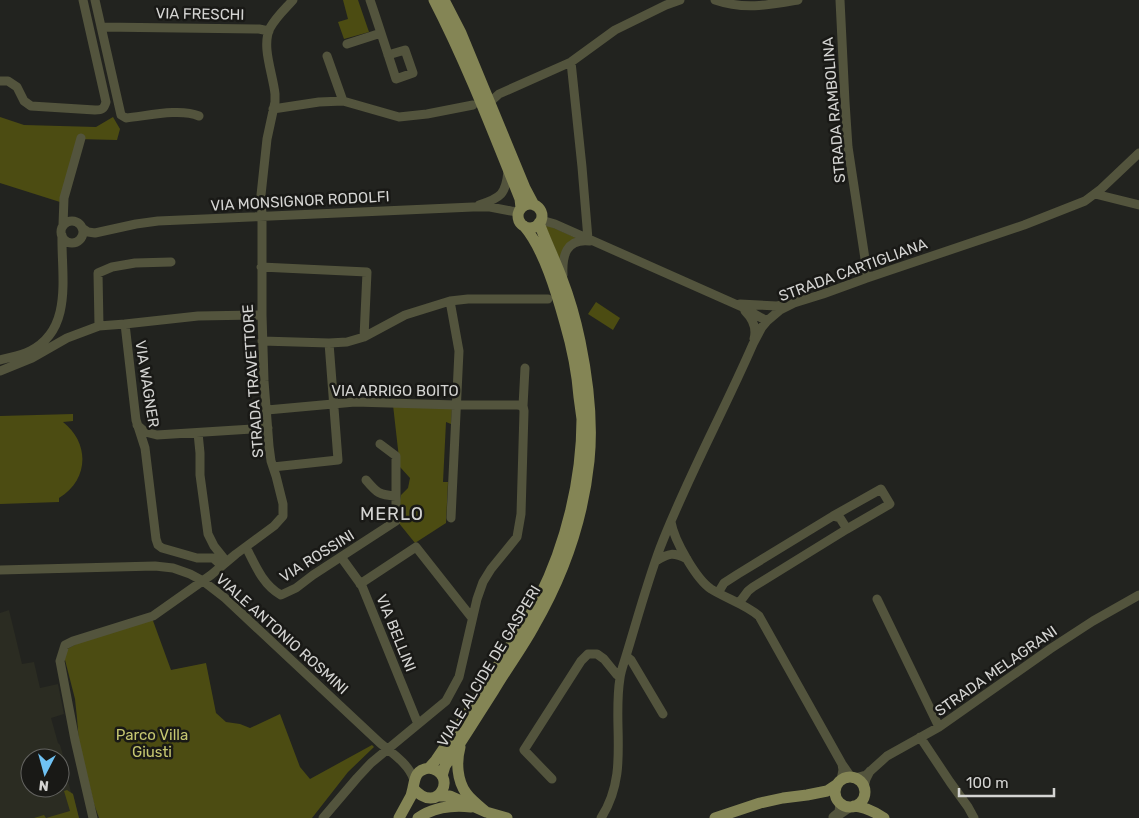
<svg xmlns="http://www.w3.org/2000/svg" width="1139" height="818" font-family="Rubik,sans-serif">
<rect width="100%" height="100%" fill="#22231f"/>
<!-- built -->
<path fill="#2b2c22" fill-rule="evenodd" d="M 9,610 L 22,664 L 34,662 L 40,688 L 58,684 L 64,714 L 51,718 L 58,743 L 60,745 L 68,772 L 66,774 L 71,792 L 73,794 L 79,818 L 0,818 L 0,613 ZM 30,758 L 60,758 L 60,788 L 30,788 Z"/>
<!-- green -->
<path fill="#4c4c12" d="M 343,0 L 358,0 L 369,32 L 344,39 L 338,22 L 348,19 Z
M 0,117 L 24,125 L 96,127 L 113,117 L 120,129 L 117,140 L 77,139 L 60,202 L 0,183 Z
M 545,225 L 547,225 L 579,239 L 560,260 Z
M 596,302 L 620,318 L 613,330 L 588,314 Z
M 393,405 L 452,408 L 451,424 L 446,422 L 443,482 L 448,482 L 446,523 L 415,543 L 398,522 L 399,505 L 401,495 L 408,488 L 410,478 L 400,467 Z
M 73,414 L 73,421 L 63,422 C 90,443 89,480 59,498 L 59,502 L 0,504 L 0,416 Z
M 152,618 L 171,670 L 206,663 L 216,713 L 226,722 L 240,724 L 250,728 L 280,714 L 300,767 L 310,779 L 372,745 L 374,747 L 348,772 L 312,818 L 99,818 L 94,804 L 79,742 L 77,718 L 75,699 L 64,656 L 67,649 L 84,640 Z
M 67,790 L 73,794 L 79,818 L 34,818 L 44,815 L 46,818 L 70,811 L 64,791 Z"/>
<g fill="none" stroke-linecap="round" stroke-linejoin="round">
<!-- minor -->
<path stroke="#53543d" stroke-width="9" d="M 95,0 L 121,115 L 126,118 C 147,116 180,108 199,116
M 370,0 C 379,26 387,52 396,79 L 413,73 L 405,50 L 388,55
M 715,0 C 744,10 769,5 798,0
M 840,0 L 845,102 L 848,147 L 867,272 L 867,278
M 101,27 L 259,29 L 269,31
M 347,44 L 381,33
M 327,56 L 343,101
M 571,62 L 582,167 L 588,239
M 0,81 L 8,81 L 17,87 L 24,101 L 31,106 L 95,110 C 102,110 104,109 106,102 L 83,0
M 490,102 L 499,94 L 571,62 L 615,30 L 666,5 L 680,0
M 273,109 L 319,102 L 343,101 L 399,117 L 427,114 L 473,105
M 1095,194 L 1139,205
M 479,205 C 501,198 506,194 508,171
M 541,220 L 555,224 L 742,307 L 767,321
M61 232a11 11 0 1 1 22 0a11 11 0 1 1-22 0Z
M 63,225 L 64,198 L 81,138
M 82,228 L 88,232 L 95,233 L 136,224 L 158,221 L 473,207 L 490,207 L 511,211 L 519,212
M 261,267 L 367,272 L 364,337
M 563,275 C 562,256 566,238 590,241
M 450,301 L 459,351 L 451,518
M 740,304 L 777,306 L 787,304
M 745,311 C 753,319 757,328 754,339
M 125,324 L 136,420 L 145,448 L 156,539 L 158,545 L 162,548 L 197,558 L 213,558 L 222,566
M 99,326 L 98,273 L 112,267 L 135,263 L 171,262
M 262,341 L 329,343 L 347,342 L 364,337 L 405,315 L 450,301 L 468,299 L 548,299
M 0,360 C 10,357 21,356 30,351 C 74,329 61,275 62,235
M 0,371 L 32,358 L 67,338 L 99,326 L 125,324 L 198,316 L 262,315
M 267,410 L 355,402 L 456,405 L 518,405 L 523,406
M 137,425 L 145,432 L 157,435 L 268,428
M 198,433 L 200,453 L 200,475 L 203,497 L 208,534 L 214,546 L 226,561
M 273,467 L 338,460 L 329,343
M 366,480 C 377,493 379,495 396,496
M 833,516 L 881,489 L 890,504 L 847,529
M 671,522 C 674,540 696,579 711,589 C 727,599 745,604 759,616 L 842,764 L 851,777
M 246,547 C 255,565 263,585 281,595 L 296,588 L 313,575 L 396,521 L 396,456 L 380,444
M 341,557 L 362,586 L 418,724
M 656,561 C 669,553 673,552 687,559
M 0,570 L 155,566 L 173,568 L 190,574 L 203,581 L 225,598 L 380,743 C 392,753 409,764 414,780
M 360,584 L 416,547 L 472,618
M 718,593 L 724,583 L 738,574 L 833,516 L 840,518 L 847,529 L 753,587 L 748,591 L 739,603
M 877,599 L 939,727
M 626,656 L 631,660 L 663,714
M 920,737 L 950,782 L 968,807 L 974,818
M 855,778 L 866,775 L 887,756 L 939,727 L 1050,649 L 1093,621 L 1139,595
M 552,779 L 524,750 L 581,661 L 588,654 L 597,654 L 604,659 L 617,675 L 620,676
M 841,780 L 843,770 L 842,764
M 864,787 L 866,779 L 870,771
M 834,816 L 839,812 L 840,803
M 833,817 L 839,815 L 852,806
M 93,818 L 75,740 L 60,661 L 65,645 L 73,641 L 153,616 L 211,575 L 236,554 L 274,526 L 283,516 L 283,504 L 276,476 L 271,461 L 269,446 L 264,381 L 262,315 L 262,217 L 261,195 L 267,139 L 275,102 L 275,94 C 273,74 261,46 270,28 C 276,17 285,9 293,0
M 323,818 L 357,778 L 371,763 L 446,701 L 459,677 L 477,599 L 483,582 L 491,569 L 517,537 L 521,514 L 524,411 L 523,406 L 525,368
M 601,818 C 630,773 612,726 620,678 C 621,670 624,663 626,656 C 637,620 647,583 660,548 C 687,478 723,413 753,344 L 762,327 L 767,321 L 780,310 L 794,303 L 823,294 L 867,278 L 1024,225 L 1085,201 L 1101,189 L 1139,153"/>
<!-- major -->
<path stroke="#848555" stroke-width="11" d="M 434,0 C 467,64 493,132 520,199 L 521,208
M 444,0 L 461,33 L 525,188 L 534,205
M518 216a12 12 0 1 1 24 0a12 12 0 1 1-24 0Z
M 460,747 C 456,762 457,780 466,793 C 471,800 479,806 486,812
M 429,768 L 436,760 C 461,724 485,687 508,650 C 518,632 530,615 539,598 C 566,545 582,479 582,419 C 581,412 580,404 579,397 C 577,371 572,347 565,323 C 557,294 544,249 524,226
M 429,768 C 459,772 439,818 413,788 C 415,777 416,770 429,768 Z
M 442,776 L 445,766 C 462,741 478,715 494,690 C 507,668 522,648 534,626 C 563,576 583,519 589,461 C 593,422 588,380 580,341 C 576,322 569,297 562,279 C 555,260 546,242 539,223
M835 792a15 15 0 1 1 30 0a15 15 0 1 1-30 0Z
M 438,796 L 450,796 L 486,812 L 507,818
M 854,806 C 866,807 875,812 884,818
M 399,818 L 411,796 L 413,788
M 418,818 C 434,807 453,805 471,807
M 715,818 L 760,803 L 783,798 L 807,795 L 827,791 L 836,785"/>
</g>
<g text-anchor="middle" stroke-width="5" stroke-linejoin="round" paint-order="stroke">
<!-- street labels -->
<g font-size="15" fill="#d4d4d2" stroke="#191916">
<text transform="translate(200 14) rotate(1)" y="5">VIA FRESCHI</text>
<text transform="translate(834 110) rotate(-95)" y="5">STRADA RAMBOLINA</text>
<text transform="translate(300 201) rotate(-3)" y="5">VIA MONSIGNOR RODOLFI</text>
<text transform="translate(853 270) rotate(-20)" y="5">STRADA CARTIGLIANA</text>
<text transform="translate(253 381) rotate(-94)" y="5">STRADA TRAVETTORE</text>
<text transform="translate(147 384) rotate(81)" y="5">VIA WAGNER</text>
<text x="395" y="396">VIA ARRIGO BOITO</text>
<text transform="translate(317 556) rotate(-32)" y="5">VIA ROSSINI</text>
<text transform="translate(396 633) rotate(68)" y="5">VIA BELLINI</text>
<text transform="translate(282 634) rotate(42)" y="5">VIALE ANTONIO ROSMINI</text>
<text transform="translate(489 666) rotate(-59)" y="5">VIALE ALCIDE DE GASPERI</text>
<text transform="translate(996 671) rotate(-35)" y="5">STRADA MELAGRANI</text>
</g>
<!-- park labels -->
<g font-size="15" fill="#c5c670" stroke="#191916">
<text x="152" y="740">Parco Villa<tspan x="152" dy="17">Giusti</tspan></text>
</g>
<!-- quarter labels -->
<g font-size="18" letter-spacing="1" fill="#d4d4d2" stroke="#191916">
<text x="392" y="520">MERLO</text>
</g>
</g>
<!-- north arrow -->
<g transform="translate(45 773) rotate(186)"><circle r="24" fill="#191916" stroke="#646461"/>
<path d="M0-4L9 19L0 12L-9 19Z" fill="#6fc2f4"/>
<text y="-8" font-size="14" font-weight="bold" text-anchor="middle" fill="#d4d4d2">N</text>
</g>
<!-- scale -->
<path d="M959 788v8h95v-8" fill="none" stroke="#d4d4d2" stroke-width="2.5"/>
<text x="966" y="788" font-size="15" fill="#d4d4d2" stroke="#191916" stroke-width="4" paint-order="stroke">100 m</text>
</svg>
